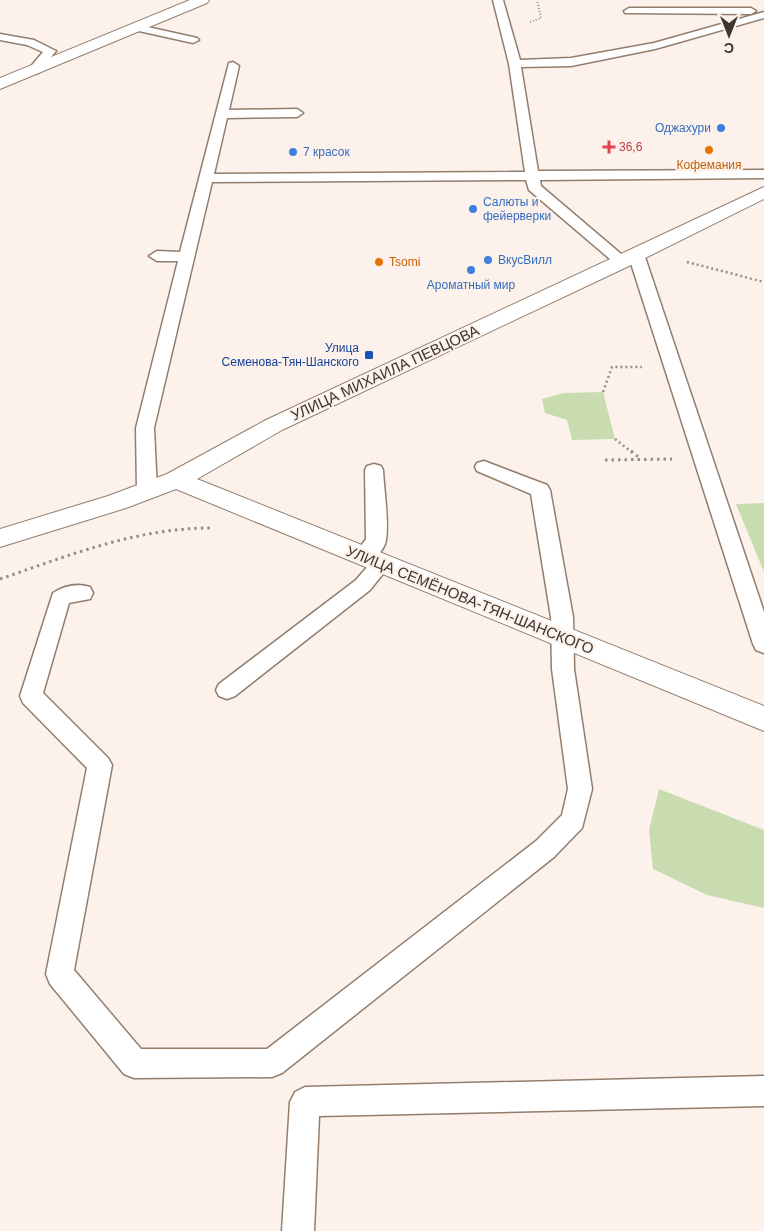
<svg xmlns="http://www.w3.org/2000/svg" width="764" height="1231" font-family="Arial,sans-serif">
<rect width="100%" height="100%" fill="#fcf2eb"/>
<!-- green -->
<path fill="#c9dcaf" d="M 603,392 L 615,439 L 572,440 L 567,420 L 545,413 L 542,399 L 564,393 Z
M 764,503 L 764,572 L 736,504 Z
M 659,789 L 764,830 L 764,908 L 707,895 L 653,869 L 649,830 Z"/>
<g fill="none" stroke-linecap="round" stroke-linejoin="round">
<defs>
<path id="lane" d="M 493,0 L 503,0 L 520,60 L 571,58 L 654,43 L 764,12 L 764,18 L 655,49 L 571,66 L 521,67 L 538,171 L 764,170 L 764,178 L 540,180 L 541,186 L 627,259 L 630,262 L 622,267 L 617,265 L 529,190 L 526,180 L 212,182 L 154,428 L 157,491 L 154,496 L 147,498 L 140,496 L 137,491 L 136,428 L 178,261 L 157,261 L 149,256 L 157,251 L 180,252 L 229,63 L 233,62 L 239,66 L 229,110 L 297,109 L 303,113 L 297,117 L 227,118 L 214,174 L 525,172 L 509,64 Z
M 629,8 L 751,8 L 756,11 L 751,14 L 625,13 L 624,11 Z
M 134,24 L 197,38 L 199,40 L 193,43 L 130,29 L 128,27 Z
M 0,34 L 34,40 L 56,51 L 38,73 L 30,73 L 28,70 L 43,52 L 27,45 L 0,40 Z
M 636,249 L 644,254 L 764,612 L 764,653 L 756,650 L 753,644 L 628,254 Z
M 484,461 L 547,485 L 550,490 L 573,617 L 574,669 L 592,789 L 582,828 L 554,857 L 282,1073 L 272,1077 L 134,1078 L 124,1074 L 50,984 L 46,974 L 87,768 L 23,703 L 20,696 L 53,593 C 64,586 77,583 90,587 L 93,593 L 90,599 L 69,603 L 43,693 L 108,758 L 112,765 L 74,970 L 141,1049 L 267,1049 L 536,841 L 562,815 L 568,789 L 552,669 L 551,617 L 531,494 L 477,471 L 475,467 L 477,463 Z
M 374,464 L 381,466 L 383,470 C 384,490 389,521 386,540 C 384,553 368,566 356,562 L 353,557 L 366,539 L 365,470 L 367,466 Z
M 380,558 L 387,560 L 390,565 L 370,590 L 235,696 L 227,699 L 219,696 L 216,690 L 219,684 L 356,580 L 373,560 Z
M 764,1076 L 764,1106 L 319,1116 L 314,1231 L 282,1231 L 290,1102 L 295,1092 L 305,1087 Z"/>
<path id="street" d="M 190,0 L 209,0 L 207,3 L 0,89 L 0,78 Z
M 764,187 L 764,199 L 629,266 L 282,430 L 197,479 L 764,706 L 764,731 L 176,489 L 126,508 L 0,547 L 0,529 L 108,496 L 167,474 L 266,420 Z"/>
</defs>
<!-- lane casing -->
<use href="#lane" stroke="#937e6d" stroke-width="3"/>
<!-- street casing -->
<use href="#street" stroke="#937e6d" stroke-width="2"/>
<!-- path-far2 -->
<path stroke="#978d86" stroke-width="2" stroke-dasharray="1 2" stroke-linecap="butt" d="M 530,22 L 541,18 L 537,0"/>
<!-- path-far1 -->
<path stroke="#978d86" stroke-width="2.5" stroke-dasharray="2 3" stroke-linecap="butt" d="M 687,262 L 764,282
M 603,392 L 612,367 L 642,367
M 615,439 L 633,453"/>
<!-- path -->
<path stroke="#978d86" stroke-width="3" stroke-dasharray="2.5 4" stroke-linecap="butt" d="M 631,451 L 641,459
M 605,460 L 672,459
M 0,579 C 70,555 137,528 211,528"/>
<!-- lane -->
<use href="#lane" fill="#fff" fill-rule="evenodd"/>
<!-- street -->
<use href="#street" fill="#fff" fill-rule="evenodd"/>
</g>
<!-- markers -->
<g fill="#3f7fe0" stroke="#fcf2eb" stroke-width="2">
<circle cx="721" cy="128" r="5"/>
<circle cx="293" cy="152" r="5"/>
<circle cx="473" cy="209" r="5"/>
<circle cx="488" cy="260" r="5"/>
<circle cx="471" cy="270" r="5"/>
</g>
<path fill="#e0444e" stroke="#fcf2eb" stroke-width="2" d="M606.5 139.5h5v5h5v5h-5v5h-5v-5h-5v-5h5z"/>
<g fill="#e8710a" stroke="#fcf2eb" stroke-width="2">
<circle cx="709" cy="150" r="5"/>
<circle cx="379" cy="262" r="5"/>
</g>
<rect fill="#1a4fb4" stroke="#fcf2eb" stroke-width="2" x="364" y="350" width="10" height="10" rx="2.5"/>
<g text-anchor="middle" stroke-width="4.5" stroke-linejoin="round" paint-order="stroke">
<!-- far-shop labels -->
<g font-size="12" fill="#366cbe" stroke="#fcf2eb" text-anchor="start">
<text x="711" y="132" text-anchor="end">Оджахури</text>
<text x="303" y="156">7 красок</text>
<text x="483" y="206">Салюты и<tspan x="483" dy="14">фейерверки</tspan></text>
<text x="498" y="264">ВкусВилл</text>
<text x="471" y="289" text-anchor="middle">Ароматный мир</text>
</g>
<!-- far-health labels -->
<g font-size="12" fill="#be3a42" stroke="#fcf2eb" text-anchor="start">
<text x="619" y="151">36,6</text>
</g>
<!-- far-food labels -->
<g font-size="12" fill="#c56008" stroke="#fcf2eb">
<text x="709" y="169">Кофемания</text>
<text x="389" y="266" text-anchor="start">Tsomi</text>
</g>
<!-- far-transit labels -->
<g font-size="12" fill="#164399" stroke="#fcf2eb" text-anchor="end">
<text x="359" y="352">Улица<tspan x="359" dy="14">Семенова-Тян-Шанского</tspan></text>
</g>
<!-- street labels -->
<g font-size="15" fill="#3f362f" stroke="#fcf2eb">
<text transform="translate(385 373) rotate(-25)" y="5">УЛИЦА МИХАИЛА ПЕВЦОВА</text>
<text transform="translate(470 600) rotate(22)" y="5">УЛИЦА СЕМЁНОВА-ТЯН-ШАНСКОГО</text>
</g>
</g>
<!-- north arrow -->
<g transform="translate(729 35) rotate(180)" stroke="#fcf2eb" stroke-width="4" paint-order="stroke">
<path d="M0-4L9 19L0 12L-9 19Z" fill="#3f362f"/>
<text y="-8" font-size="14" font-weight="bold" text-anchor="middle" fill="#3f362f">С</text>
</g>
</svg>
